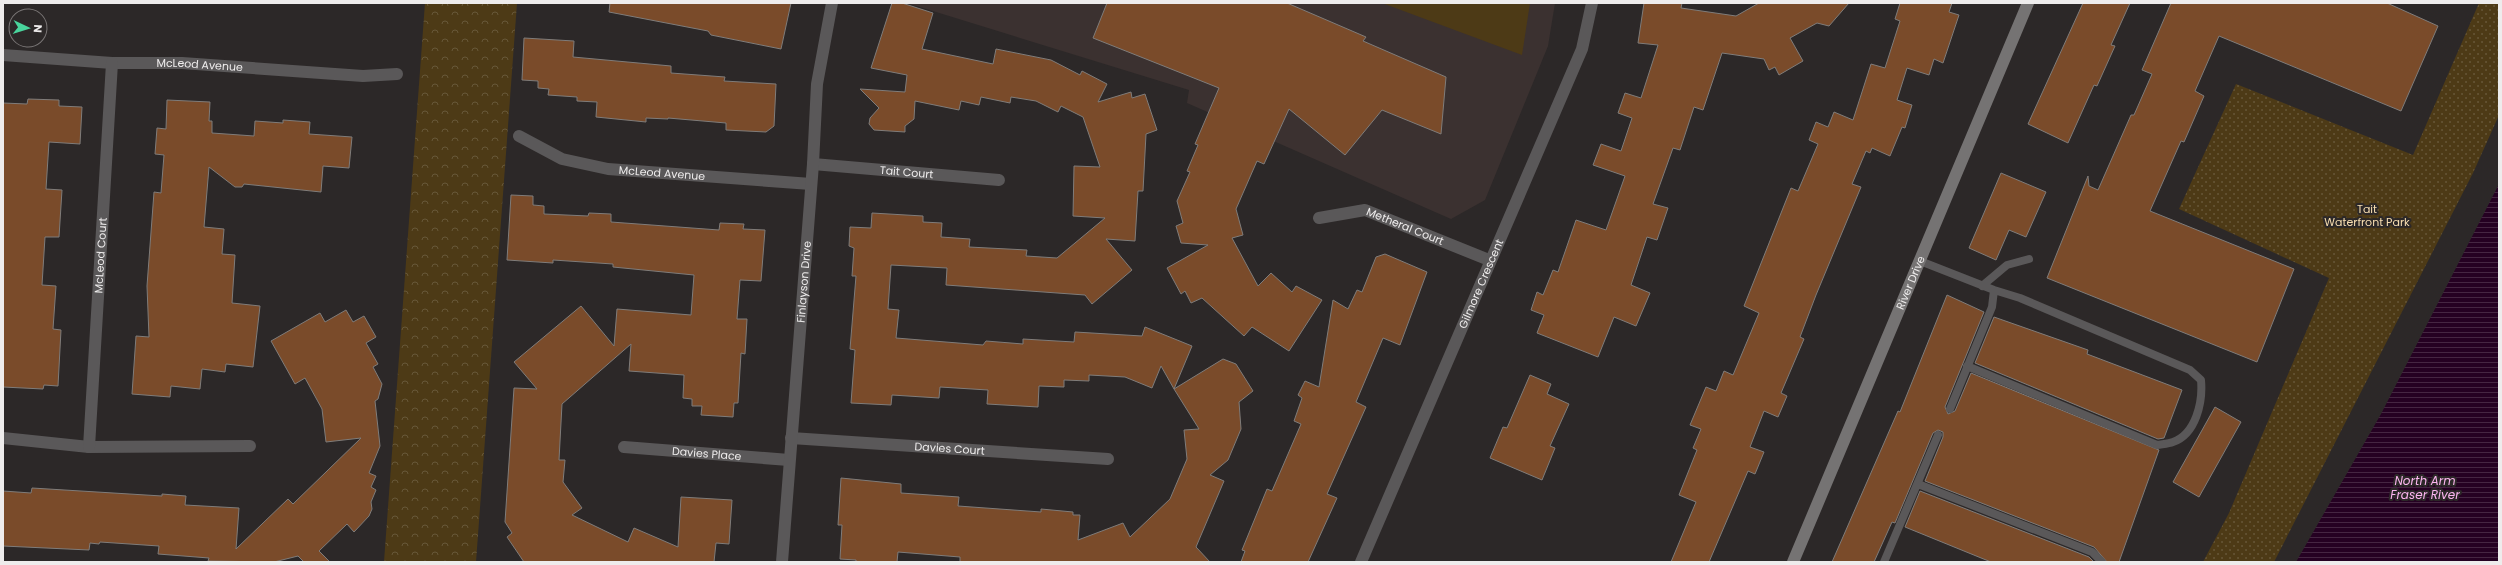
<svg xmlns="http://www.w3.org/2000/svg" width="2502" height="565" font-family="Poppins,sans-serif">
<defs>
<pattern id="forest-crowns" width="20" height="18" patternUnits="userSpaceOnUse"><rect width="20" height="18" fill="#4d3a16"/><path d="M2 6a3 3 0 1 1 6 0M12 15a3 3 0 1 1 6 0" fill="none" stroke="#675738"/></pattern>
<pattern id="park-dots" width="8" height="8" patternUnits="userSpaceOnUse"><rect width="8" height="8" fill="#4d3a16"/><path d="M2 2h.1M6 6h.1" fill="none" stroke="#675738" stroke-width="1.8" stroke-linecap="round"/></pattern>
<pattern id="water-rules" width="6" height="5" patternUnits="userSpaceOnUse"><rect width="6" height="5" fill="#250122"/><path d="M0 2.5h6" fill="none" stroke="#452642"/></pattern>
</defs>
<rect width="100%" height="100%" fill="#2c2828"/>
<!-- built -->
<path fill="#3b3130" d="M 907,3 L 1555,3 L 1548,46 L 1485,200 L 1451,219 L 1187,103 L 1189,90 Z"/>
<!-- forest -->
<path fill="url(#forest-crowns)" d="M 425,3 L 517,3 L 476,562 L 384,562 Z"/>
<!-- park -->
<path fill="url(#park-dots)" d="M 2479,3 L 2499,3 L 2499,115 L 2473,173 L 2274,562 L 2203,562 L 2229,513 L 2329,278 L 2179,209 L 2236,84 L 2413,155 Z"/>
<!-- pitch -->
<path fill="#4d3a16" d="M 1382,3 L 1530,3 L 1522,55 Z"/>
<!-- water -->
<path fill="url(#water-rules)" d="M 2499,184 L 2499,562 L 2296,562 L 2381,414 Z"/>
<!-- building -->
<path fill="#7a4b2a" stroke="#7f7c7a" d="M 610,3 L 791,3 L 781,49 L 711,35 L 708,31 L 609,12 Z
M 892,3 L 902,3 L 933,13 L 922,49 L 993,64 L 996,49 L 1051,60 L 1080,75 L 1082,71 L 1107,84 L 1098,102 L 1131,92 L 1132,98 L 1145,94 L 1157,130 L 1146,134 L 1143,191 L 1138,191 L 1135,241 L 1106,239 L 1132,270 L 1092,304 L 1085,295 L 946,285 L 947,268 L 891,265 L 888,309 L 899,310 L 896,338 L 983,345 L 986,341 L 1023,344 L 1023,339 L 1074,342 L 1075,332 L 1142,336 L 1145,327 L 1192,346 L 1174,389 L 1161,366 L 1152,388 L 1125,377 L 1089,375 L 1089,381 L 1064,380 L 1064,387 L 1039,386 L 1038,407 L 987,404 L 988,390 L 940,387 L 939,398 L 892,395 L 891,405 L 851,403 L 855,350 L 850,349 L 856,276 L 852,276 L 854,248 L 849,246 L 850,227 L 871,228 L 872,213 L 923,216 L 923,222 L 942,223 L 941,237 L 970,239 L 969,247 L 1027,250 L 1026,256 L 1057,258 L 1105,218 L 1073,216 L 1074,166 L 1100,167 L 1083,117 L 1061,106 L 1058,112 L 1036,101 L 1011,97 L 1010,103 L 981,97 L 979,105 L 961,101 L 959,110 L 915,101 L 914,119 L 905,126 L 905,132 L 874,130 L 869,124 L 870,118 L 879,108 L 860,89 L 905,92 L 907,75 L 871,68 Z
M 1107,3 L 1287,3 L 1366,37 L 1363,41 L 1446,77 L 1441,134 L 1382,110 L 1345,155 L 1289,109 L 1264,164 L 1257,161 L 1236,209 L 1243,235 L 1232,238 L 1258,286 L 1271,273 L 1292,292 L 1296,286 L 1322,300 L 1289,351 L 1252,327 L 1244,336 L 1202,298 L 1191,303 L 1185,291 L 1181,294 L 1167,268 L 1208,245 L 1181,243 L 1176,226 L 1183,223 L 1177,201 L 1190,172 L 1187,171 L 1198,145 L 1195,144 L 1219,88 L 1093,38 Z
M 1644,3 L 1682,3 L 1681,8 L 1736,16 L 1759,3 L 1849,3 L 1829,26 L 1817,23 L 1790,38 L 1803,61 L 1779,75 L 1775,67 L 1769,70 L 1764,59 L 1722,53 L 1703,110 L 1694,107 L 1680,150 L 1673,148 L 1653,204 L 1668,208 L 1657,240 L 1647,237 L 1631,285 L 1650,293 L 1636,326 L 1614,317 L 1598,357 L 1537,333 L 1544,315 L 1531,310 L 1537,292 L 1543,295 L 1553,270 L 1558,272 L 1576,220 L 1606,230 L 1625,176 L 1593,165 L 1601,144 L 1621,151 L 1632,118 L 1618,113 L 1625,93 L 1641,98 L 1658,45 L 1638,43 Z
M 1900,3 L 1952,3 L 1949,12 L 1959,15 L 1943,63 L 1934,59 L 1929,75 L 1907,68 L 1897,100 L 1912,105 L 1905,128 L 1902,127 L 1890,156 L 1872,148 L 1870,153 L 1866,151 L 1852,184 L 1861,187 L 1816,295 L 1800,337 L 1804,339 L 1781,393 L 1787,396 L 1778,417 L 1764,411 L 1750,447 L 1764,452 L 1755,474 L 1748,471 L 1709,562 L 1671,562 L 1696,502 L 1679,495 L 1697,450 L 1693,448 L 1701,429 L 1690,425 L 1706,387 L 1716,391 L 1724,371 L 1733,375 L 1759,313 L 1744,306 L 1791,188 L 1798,191 L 1818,144 L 1809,140 L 1816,122 L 1828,127 L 1834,112 L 1853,120 L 1871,64 L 1885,68 L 1900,21 L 1895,19 Z
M 2083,3 L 2130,3 L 2111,45 L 2115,46 L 2097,86 L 2094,85 L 2068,143 L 2028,124 Z
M 2171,3 L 2387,3 L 2438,26 L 2401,111 L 2219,36 L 2195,91 L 2204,96 L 2184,142 L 2181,141 L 2150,211 L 2294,269 L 2257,362 L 2047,278 L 2088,176 L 2089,186 L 2098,190 L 2131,115 L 2134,115 L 2152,74 L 2142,70 Z
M 524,38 L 574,41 L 573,57 L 671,66 L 671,73 L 725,77 L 724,81 L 776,84 L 774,126 L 766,132 L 726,130 L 726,123 L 668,118 L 668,119 L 646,118 L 646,122 L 596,117 L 597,102 L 577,101 L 577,97 L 548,95 L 549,89 L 538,88 L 538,81 L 522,80 Z
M 28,99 L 59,100 L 59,106 L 82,107 L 80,144 L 49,142 L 46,189 L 62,190 L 59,237 L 45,237 L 42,285 L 56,286 L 53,329 L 61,330 L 58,386 L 44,385 L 43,389 L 3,387 L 3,103 L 27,104 Z
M 167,100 L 210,102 L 209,121 L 212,121 L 212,133 L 254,136 L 255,121 L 283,123 L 283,120 L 310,122 L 309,134 L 352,137 L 349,168 L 323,166 L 321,192 L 244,184 L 242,187 L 235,187 L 209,167 L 204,227 L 224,229 L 222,254 L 235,255 L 232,303 L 260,306 L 253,367 L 226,364 L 225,372 L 202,369 L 200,389 L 171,386 L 170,397 L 132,394 L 136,336 L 149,337 L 147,286 L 154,192 L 161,193 L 164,155 L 155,154 L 157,128 L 166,129 Z
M 2001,173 L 2046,192 L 2026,237 L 2009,230 L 1996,260 L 1969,248 Z
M 511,195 L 533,196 L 533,205 L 544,206 L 544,214 L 588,216 L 589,213 L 611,214 L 611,222 L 719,230 L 720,223 L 744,224 L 743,229 L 765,230 L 761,281 L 740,280 L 737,319 L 747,319 L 745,354 L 741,353 L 738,403 L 734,403 L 733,417 L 701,415 L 702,406 L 692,406 L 692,399 L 683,398 L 684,375 L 629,371 L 631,344 L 562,404 L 559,460 L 565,460 L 563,482 L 582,508 L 572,515 L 628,542 L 634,528 L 678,547 L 681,497 L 732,500 L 729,544 L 716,543 L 714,562 L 524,562 L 507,537 L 512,533 L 505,522 L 514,388 L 537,389 L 514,362 L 581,306 L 614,346 L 617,309 L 691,315 L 694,275 L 613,267 L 613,264 L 553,260 L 553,263 L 507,260 Z
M 1385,254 L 1427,272 L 1400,345 L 1383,338 L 1356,402 L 1366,407 L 1327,494 L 1337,498 L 1308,562 L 1241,562 L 1245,551 L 1242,550 L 1267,489 L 1272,491 L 1301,424 L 1294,421 L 1302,398 L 1298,395 L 1305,381 L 1319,387 L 1333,300 L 1348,309 L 1357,290 L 1362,292 L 1376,257 Z
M 1947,295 L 1984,312 L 1945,407 L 1948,414 L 1955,411 L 1971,373 L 2159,450 L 2119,562 L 2107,562 L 2094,547 L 1925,481 L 1943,437 L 1943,432 L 1938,430 L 1933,433 L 1895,523 L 1892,522 L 1874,562 L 1832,562 L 1898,411 L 1900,412 Z
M 346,310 L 353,322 L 364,316 L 376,337 L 366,343 L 378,364 L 373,367 L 382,384 L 378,399 L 375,401 L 380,446 L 369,473 L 376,476 L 371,487 L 376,490 L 371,502 L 372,509 L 369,516 L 354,532 L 347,524 L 319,551 L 330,562 L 304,562 L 298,556 L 274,562 L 208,561 L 209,558 L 158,554 L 159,546 L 100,542 L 99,544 L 90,543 L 89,550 L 3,546 L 3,491 L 31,493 L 32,488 L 162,496 L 162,494 L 186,496 L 185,505 L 239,508 L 236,549 L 288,499 L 293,504 L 361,438 L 326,442 L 322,409 L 305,378 L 295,384 L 271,341 L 320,313 L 325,322 Z
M 1994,317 L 2088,350 L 2087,354 L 2182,390 L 2164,438 L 2158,439 L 1975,363 Z
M 1223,359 L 1236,364 L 1253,391 L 1239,402 L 1241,429 L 1228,460 L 1210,475 L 1224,481 L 1196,547 L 1210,562 L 960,562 L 960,557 L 898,552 L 897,562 L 856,562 L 856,560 L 840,559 L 842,525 L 838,525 L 841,478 L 901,484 L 901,493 L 959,497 L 958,506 L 1041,512 L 1041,509 L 1073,512 L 1073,515 L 1080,515 L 1078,540 L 1123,523 L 1130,537 L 1170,499 L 1187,459 L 1184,430 L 1199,429 L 1174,389 Z
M 1530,375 L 1551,384 L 1547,394 L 1569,404 L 1550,446 L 1555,448 L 1542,480 L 1490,458 L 1503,427 L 1507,428 Z
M 2215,407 L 2241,422 L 2199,497 L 2173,482 Z
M 1920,491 L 2089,557 L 2094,562 L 1991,562 L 1905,527 Z"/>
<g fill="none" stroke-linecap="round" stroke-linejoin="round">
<!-- lane -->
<path stroke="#5a5859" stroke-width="8" d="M 1920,261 L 1994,290 L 2020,298 L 2190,370 L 2201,380 C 2203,402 2196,434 2173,442 C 2168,444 2162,444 2157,445 L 1967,366
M 1982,286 L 2007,265 L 2029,259
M 1950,409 L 1992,307 L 1994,290
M 1918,484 L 2092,552 L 2102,562
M 1884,562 L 1938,435"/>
<!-- street -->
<g stroke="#5a5859" stroke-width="12">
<path id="s1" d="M 3,55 L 112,63 L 182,63 L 363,76 L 397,74"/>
<path id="s2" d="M 519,136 L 562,159 L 608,169 L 811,184"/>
<path id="s3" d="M 813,164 L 999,180"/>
<path id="s4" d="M 1319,218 L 1365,210 L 1489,260"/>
<path d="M 3,438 L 89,447 L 250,446"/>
<path id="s5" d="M 791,438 L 1108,459"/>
<path id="s6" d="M 89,447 L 112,63"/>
<path id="s7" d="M 624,447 L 789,460"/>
<path id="s8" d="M 782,562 L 813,164 L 817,84 L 832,3"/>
<path id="s9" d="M 1361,562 L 1582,49 L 1592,3"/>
</g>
<!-- secondary -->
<path stroke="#757373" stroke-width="12" id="s10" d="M 1793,562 L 2028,3"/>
</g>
<g text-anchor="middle" stroke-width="4" stroke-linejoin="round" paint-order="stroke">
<!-- street labels -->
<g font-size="11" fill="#eeecec" stroke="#2c2828">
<text dy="4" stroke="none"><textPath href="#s1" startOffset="197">McLeod Avenue</textPath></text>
<text dy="4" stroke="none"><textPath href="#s3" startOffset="94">Tait Court</textPath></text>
<text dy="4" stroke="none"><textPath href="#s2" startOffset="150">McLeod Avenue</textPath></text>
<text dy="4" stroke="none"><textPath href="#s4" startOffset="90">Metheral Court</textPath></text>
<text dy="4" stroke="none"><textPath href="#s6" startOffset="192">McLeod Court</textPath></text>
<text dy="4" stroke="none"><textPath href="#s8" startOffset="281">Finlayson Drive</textPath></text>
<text dy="4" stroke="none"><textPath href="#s10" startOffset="303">River Drive</textPath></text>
<text dy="4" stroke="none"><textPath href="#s9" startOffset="303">Gilmore Crescent</textPath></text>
<text dy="4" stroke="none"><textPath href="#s5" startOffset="159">Davies Court</textPath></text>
<text dy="4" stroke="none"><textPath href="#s7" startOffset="83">Davies Place</textPath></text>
</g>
<!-- park labels -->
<g font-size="11" fill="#f9dfb1" stroke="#2c2828">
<text x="2367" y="213">Tait<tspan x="2367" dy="13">Waterfront Park</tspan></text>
</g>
<!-- water labels -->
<g font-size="12" font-style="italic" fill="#fbb5ef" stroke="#2c2828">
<text x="2425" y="485">North Arm<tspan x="2425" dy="14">Fraser River</tspan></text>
</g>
</g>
<!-- border -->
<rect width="2502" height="565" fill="none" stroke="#eeecec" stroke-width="8"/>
<!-- north arrow -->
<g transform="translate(28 28) rotate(94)"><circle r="19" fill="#2c2828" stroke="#7a7676"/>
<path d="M0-3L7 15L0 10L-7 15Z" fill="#49d49c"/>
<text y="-6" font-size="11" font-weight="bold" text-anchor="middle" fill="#eeecec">N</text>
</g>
</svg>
